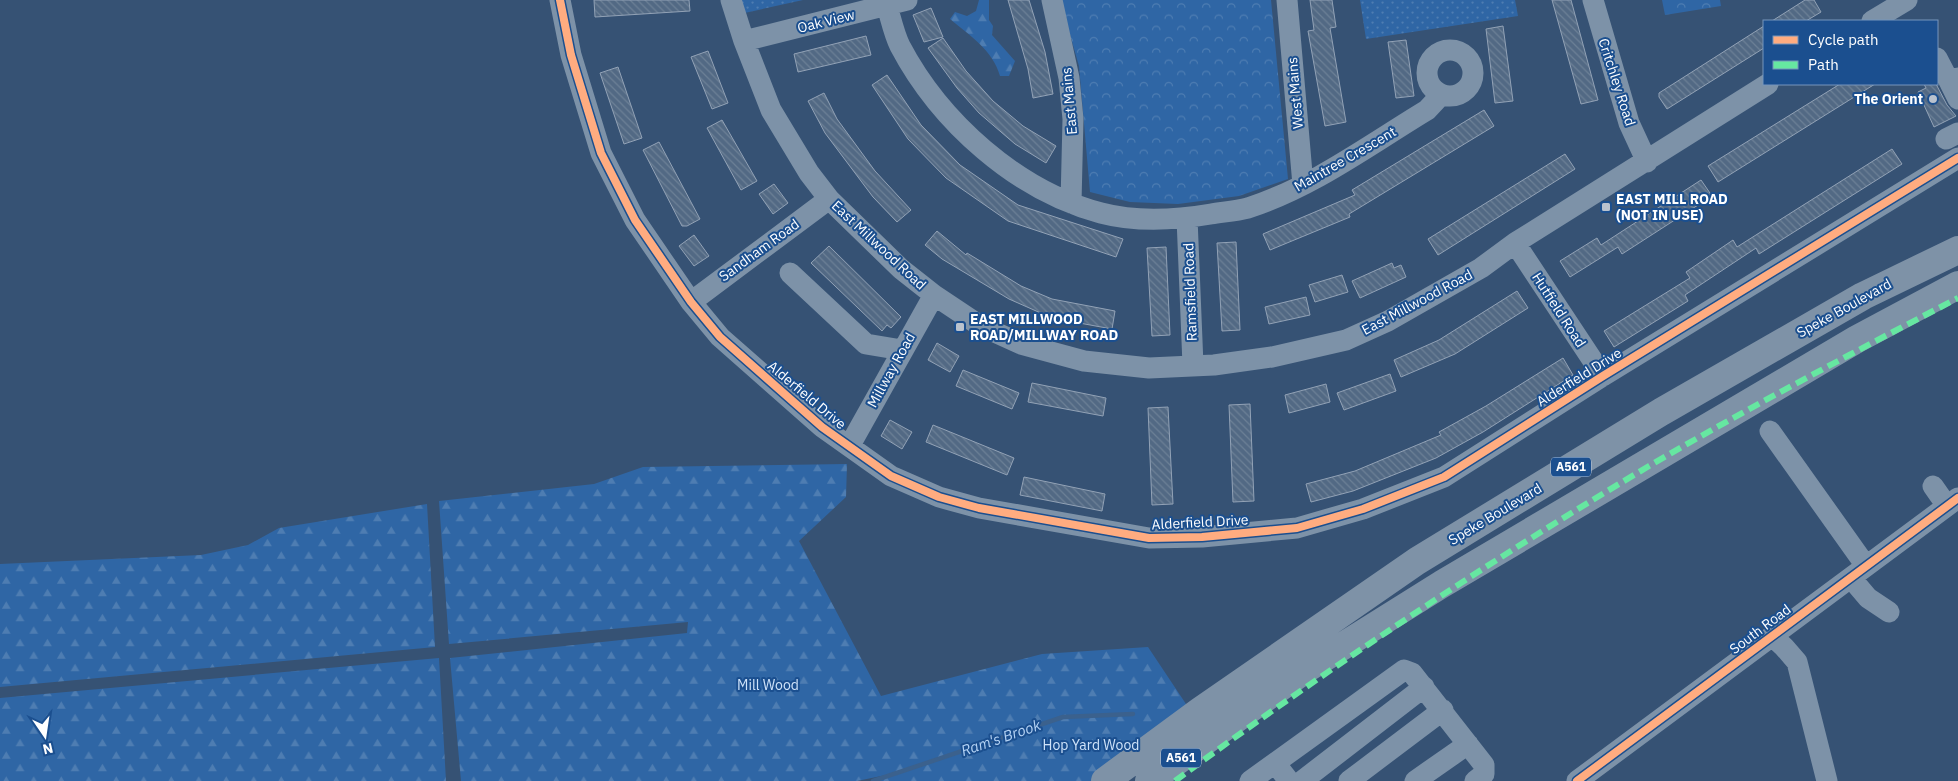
<svg xmlns="http://www.w3.org/2000/svg" width="1958" height="781" font-family="'IBM Plex Sans',sans-serif">
<defs>
<pattern id="grass-dots" width="8" height="8" patternUnits="userSpaceOnUse" patternTransform="scale(1.25)"><rect width="8" height="8" fill="#2f66a5"/><path d="M2 2h.1M6 6h.1" fill="none" stroke="#4e7db2" stroke-width="1.8" stroke-linecap="round"/></pattern>
<pattern id="forest-firs" width="22" height="20" patternUnits="userSpaceOnUse" patternTransform="scale(1.25)"><rect width="22" height="20" fill="#2f66a5"/><path d="M5 1l3.5 6h-7zM16 11l3.5 6h-7z" fill="#4e7db2"/></pattern>
<pattern id="park-crowns" width="20" height="18" patternUnits="userSpaceOnUse" patternTransform="scale(1.25)"><rect width="20" height="18" fill="#2f66a5"/><path d="M2 6a3 3 0 1 1 6 0M12 15a3 3 0 1 1 6 0" fill="none" stroke="#4e7db2"/></pattern>
<pattern id="building-back-hatch" width="6" height="6" patternUnits="userSpaceOnUse" patternTransform="scale(1.25)"><rect width="6" height="6" fill="#526984"/><path d="M-1 5l2 2M0 0l6 6M5-1l2 2" fill="none" stroke="#6c8096"/></pattern>
</defs>
<rect width="100%" height="100%" fill="#365274"/>
<!-- grass -->
<path fill="url(#grass-dots)" d="M 738,0 L 803,0 L 740,14 Z
M 1360,0 L 1515,0 L 1518,16 L 1366,39 Z"/>
<!-- forest -->
<path fill="url(#forest-firs)" d="M 979,0 L 989,0 L 989,20 L 993,26 L 992,35 L 1015,61 L 1009,76 L 1000,76 C 993,50 969,35 950,19 L 955,12 L 967,16 L 976,11 Z
M 847,464 L 846,497 L 799,541 L 881,696 L 1042,654 L 1148,647 L 1188,707 L 1105,781 L 873,781 L 891,774 L 857,781 L 461,781 L 450,658 L 687,633 L 688,622 L 449,644 L 439,501 L 594,484 L 643,467 Z
M 427,504 L 435,647 L 0,687 L 0,564 L 201,555 L 248,545 L 279,528 Z
M 439,658 L 446,781 L 0,781 L 0,698 Z"/>
<!-- park -->
<path fill="url(#park-crowns)" d="M 1060,0 L 1271,0 L 1288,179 L 1239,196 L 1178,204 L 1130,202 L 1090,192 L 1079,66 Z
M 1662,0 L 1720,0 L 1721,6 L 1665,15 Z"/>
<g fill="none" stroke-linecap="round" stroke-linejoin="round">
<!-- stream -->
<path stroke="#3b618d" stroke-width="4.5" d="M 873,781 L 1063,717 L 1133,714"/>
</g>
<!-- building -->
<path fill="url(#building-back-hatch)" stroke="#92a2b6" d="M 594,0 L 689,0 L 690,11 L 595,17 Z
M 1008,0 L 1029,0 L 1045,52 L 1053,94 L 1033,98 L 1028,69 Z
M 1310,0 L 1332,0 L 1336,27 L 1330,28 L 1346,122 L 1325,126 L 1308,31 L 1314,30 Z
M 1552,0 L 1571,0 L 1598,100 L 1581,104 Z
M 1805,0 L 1814,0 L 1821,12 L 1806,21 L 1772,21 Z
M 931,8 L 943,37 L 924,42 L 913,15 Z
M 1503,26 L 1513,101 L 1495,103 L 1486,29 Z
M 1764,26 L 1764,48 L 1667,109 L 1659,97 L 1659,93 Z
M 866,36 L 871,55 L 798,72 L 794,54 Z
M 943,38 L 966,71 L 993,101 L 1023,126 L 1056,146 L 1046,163 L 1015,144 L 979,113 L 957,88 L 928,48 Z
M 1406,40 L 1414,96 L 1396,98 L 1388,42 Z
M 708,51 L 728,103 L 712,109 L 691,57 Z
M 618,67 L 642,138 L 624,144 L 600,73 Z
M 887,75 L 921,125 L 960,165 L 1018,205 L 1123,239 L 1116,257 L 1008,221 L 946,178 L 908,139 L 872,85 Z
M 1840,84 L 1875,84 L 1718,182 L 1708,166 Z
M 1924,84 L 1936,84 L 1947,105 L 1956,116 L 1934,127 L 1918,92 L 1926,88 Z
M 824,93 L 837,119 L 875,171 L 911,210 L 897,222 L 873,197 L 825,133 L 808,101 Z
M 1484,110 L 1494,126 L 1349,214 L 1350,217 L 1270,250 L 1263,234 L 1355,195 L 1352,190 Z
M 722,120 L 757,181 L 741,190 L 707,128 Z
M 659,142 L 700,219 L 687,226 L 682,226 L 643,150 Z
M 1892,149 L 1902,164 L 1759,254 L 1756,248 L 1685,295 L 1688,301 L 1614,347 L 1604,331 L 1690,278 L 1686,272 L 1733,240 L 1737,247 Z
M 1565,154 L 1575,169 L 1438,255 L 1428,239 Z
M 1701,180 L 1712,196 L 1622,254 L 1618,247 L 1570,277 L 1560,261 L 1597,238 L 1601,245 Z
M 774,184 L 788,203 L 773,214 L 759,194 Z
M 937,231 L 966,255 L 967,253 L 1021,286 L 1052,299 L 1115,311 L 1112,329 L 1052,318 L 1009,299 L 942,259 L 925,245 Z
M 694,235 L 709,256 L 694,266 L 679,246 Z
M 1236,242 L 1240,330 L 1222,331 L 1217,243 Z
M 829,246 L 901,317 L 891,328 L 887,325 L 882,331 L 811,263 Z
M 1166,247 L 1170,335 L 1152,336 L 1147,248 Z
M 1392,263 L 1394,268 L 1401,265 L 1406,277 L 1360,298 L 1352,281 Z
M 1342,275 L 1348,292 L 1315,302 L 1309,285 Z
M 1517,291 L 1528,308 L 1455,354 L 1401,377 L 1394,360 L 1439,340 Z
M 1306,297 L 1310,315 L 1269,324 L 1265,307 Z
M 937,343 L 959,356 L 950,372 L 928,360 Z
M 1563,358 L 1573,375 L 1483,432 L 1436,458 L 1353,491 L 1311,502 L 1306,484 L 1355,471 L 1441,435 L 1439,432 L 1486,406 Z
M 963,370 L 1019,393 L 1012,409 L 956,386 Z
M 1390,374 L 1396,391 L 1344,410 L 1337,393 Z
M 1032,383 L 1106,398 L 1103,416 L 1028,402 Z
M 1326,384 L 1330,402 L 1289,413 L 1285,395 Z
M 1250,404 L 1254,501 L 1233,502 L 1229,405 Z
M 1168,407 L 1173,504 L 1152,505 L 1148,408 Z
M 890,420 L 912,432 L 902,449 L 881,436 Z
M 933,425 L 1014,458 L 1007,475 L 926,442 Z
M 1024,477 L 1105,494 L 1102,511 L 1020,495 Z"/>
<g fill="none" stroke-linecap="round" stroke-linejoin="round">
<!-- minor -->
<path stroke="#7d92a8" stroke-width="21" d="M 560,0 L 571,55 L 601,153 L 635,220 L 691,302 L 720,337 L 822,427 L 891,476 L 939,497 L 979,508 L 1149,538 L 1202,537 L 1297,528 L 1363,509 L 1444,477 L 1603,376 L 1958,158
M 731,0 L 744,41 L 771,110 L 809,173 L 829,199 L 901,269 L 934,295 L 979,325 L 1021,344 L 1084,361 L 1149,368 L 1214,365 L 1272,357 L 1346,340 L 1388,321 L 1481,268 L 1515,243 L 1768,84
M 1052,0 L 1069,78 L 1073,119 L 1071,203
M 1287,0 L 1303,185
M 1593,0 L 1629,123 L 1647,162
M 887,6 C 891,19 894,34 900,46 C 940,122 1017,191 1101,213 C 1135,222 1176,220 1211,214 C 1223,212 1236,211 1248,208 C 1313,187 1369,145 1427,110 L 1441,95
M 1872,21 L 1907,0
M 744,41 L 907,0
M1427 73a23 23 0 1 1 46 0a23 23 0 1 1-46 0Z
M 1937,58 L 1950,83 L 1958,78
M 1950,83 L 1958,99
M 1946,139 L 1958,133
M 1187,218 L 1193,365
M 1515,243 L 1603,376
M 790,273 L 866,344 L 902,350
M 691,302 L 829,199
M 1770,431 L 1866,566
M 850,445 L 934,295
M 1933,486 L 1947,506
M 1851,578 L 1868,598 L 1889,612
M 1772,636 L 1784,647 L 1797,662 L 1827,781
M 1250,781 L 1275,763
M 1289,781 L 1275,763 L 1404,670 L 1412,673 L 1484,765 L 1484,774 L 1475,781
M 1302,781 L 1424,687
M 1349,781 L 1443,710
M 1415,781 L 1468,744
M 1577,781 L 1958,498"/>
<!-- highway -->
<path stroke="#7e92a7" stroke-width="28" d="M 1105,781 L 1200,711 L 1417,561 L 1661,412 L 1863,296 L 1958,250
M 1149,781 L 1303,671 L 1442,584 L 1857,339 L 1958,285"/>
<!-- quiet -->
<path stroke="#66e7a1" stroke-width="6" stroke-dasharray="12 6" stroke-linecap="butt" d="M 1175,781 C 1327,669 1486,563 1649,466 C 1750,407 1854,352 1958,298"/>
<defs>
<path id="cycleway" d="M 560,0 L 571,55 L 601,153 L 635,220 L 691,302 L 720,337 L 822,427 L 891,476 L 939,497 L 979,508 L 1149,538 L 1202,537 L 1297,528 L 1363,509 L 1444,477 L 1603,376 L 1958,158
M 1577,781 L 1958,498"/>
</defs>
<!-- cycleway casing -->
<use href="#cycleway" stroke="#1b4f8f" stroke-width="11"/>
<!-- cycleway -->
<use href="#cycleway" stroke="#ffac80" stroke-width="8"/>
</g>
<!-- markers -->
<g fill="#b9c2ce" stroke="#1b4f8f" stroke-width="2">
<circle cx="1933" cy="99" r="5"/>
<rect x="1601" y="202" width="10" height="10" rx="2.5"/>
<rect x="955" y="322" width="10" height="10" rx="2.5"/>
</g>
<g text-anchor="middle" stroke-width="4" stroke-linejoin="round" paint-order="stroke">
<!-- shield labels -->
<g fill="#1b4f8f" stroke="#bbcadd" stroke-width="1">
<rect x="1551" y="457.5" width="40" height="19" rx="4"/>
<rect x="1161" y="748.5" width="40" height="19" rx="4"/>
</g>
<g font-size="12" font-weight="bold" fill="#fff">
<text x="1571" y="471">A561</text>
<text x="1181" y="762">A561</text>
</g>
<!-- street labels -->
<g font-size="14" fill="#fff" stroke="#1b4f8f">
<text transform="translate(826 21) rotate(-14)" y="5">Oak View</text>
<text transform="translate(1617 82) rotate(72)" y="5">Critchley Road</text>
<text transform="translate(1295 93) rotate(-95)" y="5">West Mains</text>
<text transform="translate(1069 101) rotate(-95)" y="5">East Mains</text>
<text transform="translate(1345 159) rotate(-30)" y="5">Maintree Crescent</text>
<text transform="translate(879 245) rotate(43)" y="5">East Millwood Road</text>
<text transform="translate(759 250) rotate(-36)" y="5">Sandham Road</text>
<text transform="translate(1190 292) rotate(-92)" y="5">Ramsfield Road</text>
<text transform="translate(1417 302) rotate(-28)" y="5">East Millwood Road</text>
<text transform="translate(1844 308) rotate(-29)" y="5">Speke Boulevard</text>
<text transform="translate(1559 310) rotate(57)" y="5">Hutfield Road</text>
<text transform="translate(891 370) rotate(-61)" y="5">Millway Road</text>
<text transform="translate(1579 377) rotate(-32)" y="5">Alderfield Drive</text>
<text transform="translate(807 395) rotate(40)" y="5">Alderfield Drive</text>
<text transform="translate(1495 514) rotate(-31)" y="5">Speke Boulevard</text>
<text transform="translate(1200 522) rotate(-3)" y="5">Alderfield Drive</text>
<text transform="translate(1760 629) rotate(-37)" y="5">South Road</text>
</g>
<!-- poi labels -->
<g font-size="14" font-weight="bold" fill="#fff" stroke="#1b4f8f" text-anchor="start">
<text x="1923" y="104" text-anchor="end">The Orient</text>
<text x="1616" y="204">EAST MILL ROAD<tspan x="1616" dy="16">(NOT IN USE)</tspan></text>
<text x="970" y="324">EAST MILLWOOD<tspan x="970" dy="16">ROAD/MILLWAY ROAD</tspan></text>
</g>
<!-- park labels -->
<g font-size="14" fill="#cfe3fa" stroke="#1b4f8f">
<text x="768" y="690">Mill Wood</text>
<text x="1091" y="750">Hop Yard Wood</text>
</g>
<!-- water labels -->
<g font-size="15" font-style="italic" fill="#b5d3f5" stroke="#1b4f8f">
<text transform="translate(1001 738) rotate(-19)" y="5">Ram's Brook</text>
</g>
</g>
<!-- legend -->
<rect x="1763" y="20" width="175" height="65" fill="#1b4f8f" stroke="#7695bc"/>
<rect x="1773" y="36" width="25" height="8" fill="#ffac80" stroke="#7695bc"/>
<text x="1808" y="45" font-size="15" fill="#ffffff">Cycle path</text>
<rect x="1773" y="61" width="25" height="8" fill="#66e7a1" stroke="#7695bc"/>
<text x="1808" y="70" font-size="15" fill="#ffffff">Path</text>
<!-- north arrow -->
<g transform="translate(45 736) rotate(167)" stroke="#1b4f8f" stroke-width="4" paint-order="stroke">
<path d="M0-4L9 19L0 12L-9 19Z" fill="#ffffff"/>
<text y="-8" font-size="14" font-weight="bold" text-anchor="middle" fill="#ffffff">N</text>
</g>
</svg>
